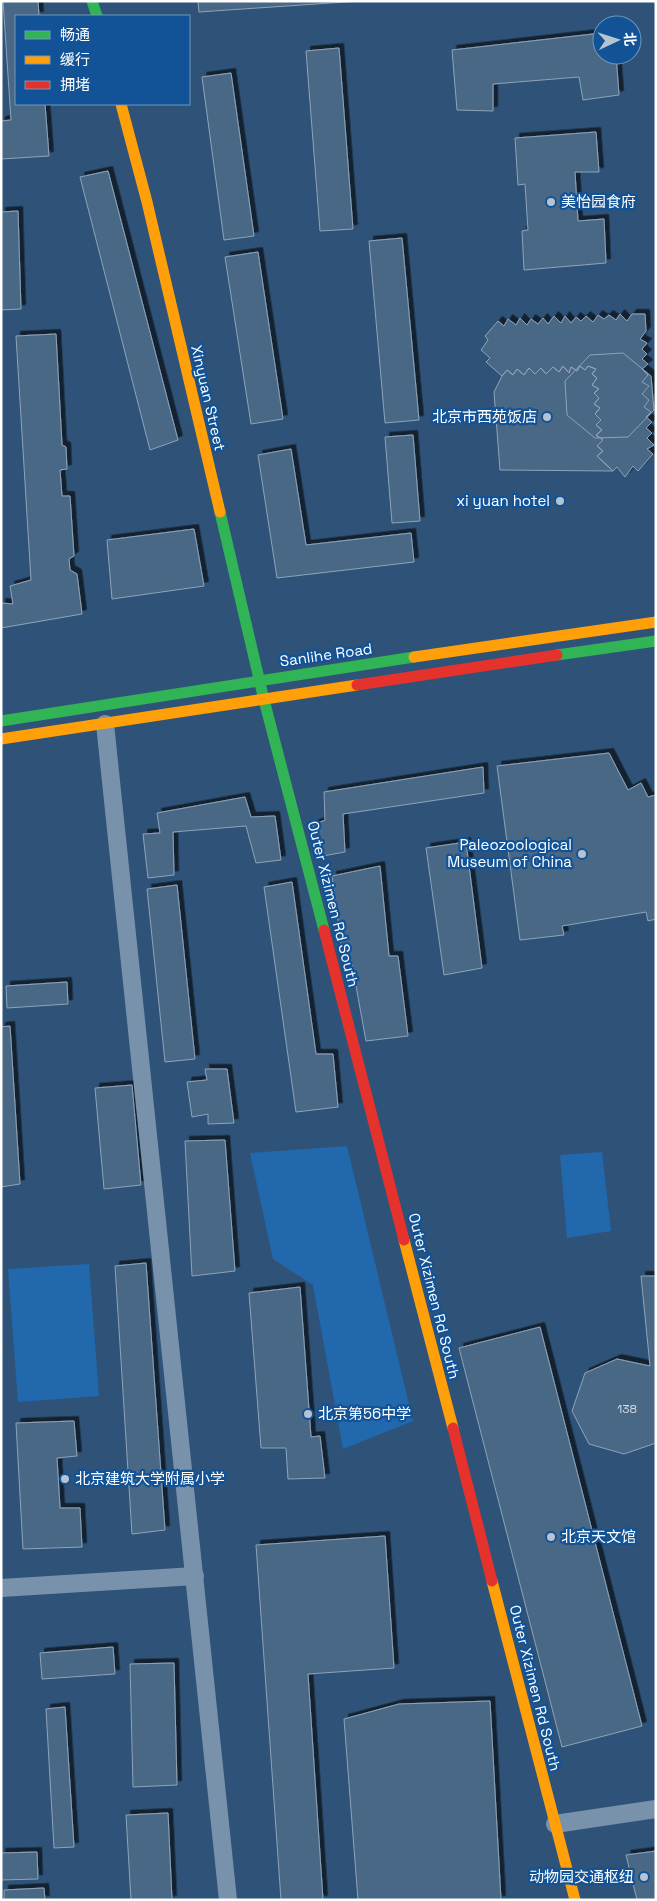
<svg xmlns="http://www.w3.org/2000/svg" width="657" height="1901" font-family="'Space Grotesk','Noto Sans SC',sans-serif">
<defs>
<filter id="shadow"><feDropShadow dx="4.5" dy="-4.5" stdDeviation="0" flood-color="#0009"/></filter>
</defs>
<rect width="100%" height="100%" fill="#2f5378"/>
<!-- green -->
<path fill="#2268ac" d="M 347,1146 L 413,1421 L 343,1449 L 313,1285 L 273,1259 L 250,1153 Z
M 602,1152 L 611,1231 L 567,1238 L 560,1155 Z
M 89,1264 L 99,1396 L 18,1402 L 8,1269 Z"/>
<!-- building -->
<path fill="#4a6886" stroke="#8ea3b8" filter="url(#shadow)" d="M 3,1 L 38,1 L 39,16 L 16,16 L 16,104 L 45,104 L 49,156 L 1,159 L 1,121 L 11,120 Z
M 198,1 L 360,1 L 199,12 Z
M 602,33 L 602,55 L 616,55 L 619,95 L 583,100 L 579,77 L 493,84 L 493,111 L 457,110 L 452,50 Z
M 339,48 L 353,229 L 320,231 L 306,51 Z
M 231,73 L 254,236 L 224,240 L 202,77 Z
M 596,132 L 599,172 L 575,172 L 578,221 L 604,219 L 606,263 L 524,270 L 522,231 L 528,230 L 525,184 L 518,185 L 515,138 Z
M 108,171 L 178,440 L 150,450 L 80,177 Z
M 18,211 L 21,309 L 1,310 L 1,212 Z
M 402,238 L 419,420 L 385,423 L 369,241 Z
M 258,252 L 283,419 L 251,424 L 225,257 Z
M 620,314 L 627,321 L 632,314 L 645,314 L 646,331 L 640,339 L 647,343 L 642,349 L 647,354 L 642,359 L 648,364 L 642,369 L 648,375 L 642,382 L 649,386 L 642,394 L 649,400 L 644,407 L 651,412 L 646,417 L 652,422 L 646,428 L 652,433 L 647,438 L 654,445 L 647,449 L 653,454 L 638,471 L 633,466 L 625,477 L 617,467 L 613,471 L 597,456 L 603,451 L 597,446 L 603,440 L 596,435 L 602,430 L 596,425 L 601,420 L 595,414 L 600,408 L 594,404 L 599,398 L 594,393 L 599,389 L 592,385 L 597,378 L 592,374 L 596,369 L 588,366 L 585,370 L 580,366 L 577,371 L 571,367 L 569,373 L 563,366 L 559,372 L 553,367 L 546,374 L 541,368 L 535,374 L 529,368 L 524,375 L 517,369 L 513,375 L 507,370 L 502,376 L 486,362 L 490,358 L 481,350 L 488,340 L 485,336 L 498,321 L 504,326 L 508,319 L 516,325 L 520,318 L 527,325 L 531,319 L 538,324 L 543,318 L 548,324 L 554,316 L 561,323 L 565,316 L 571,323 L 576,317 L 581,321 L 586,316 L 593,322 L 598,315 L 604,319 L 609,315 L 616,320 Z
M 56,334 L 62,445 L 66,447 L 67,469 L 60,470 L 62,496 L 70,496 L 74,556 L 69,559 L 70,570 L 77,574 L 82,614 L 1,628 L 1,603 L 13,604 L 10,586 L 31,580 L 16,336 Z
M 623,353 L 651,376 L 654,410 L 628,437 L 595,438 L 567,415 L 565,381 L 590,355 Z
M 563,366 L 569,373 L 571,367 L 577,371 L 580,366 L 585,370 L 588,366 L 596,369 L 592,374 L 597,378 L 592,385 L 599,389 L 594,393 L 599,398 L 594,404 L 600,408 L 595,414 L 601,420 L 596,425 L 602,430 L 596,435 L 603,440 L 597,446 L 603,451 L 597,456 L 613,471 L 500,470 L 494,392 L 502,376 L 507,370 L 513,375 L 517,369 L 524,375 L 529,368 L 535,374 L 541,368 L 546,374 L 553,367 L 559,372 Z
M 413,435 L 420,521 L 392,523 L 385,437 Z
M 291,449 L 306,545 L 411,533 L 414,562 L 277,578 L 258,455 Z
M 194,529 L 204,586 L 112,599 L 107,540 Z
M 609,753 L 628,790 L 641,783 L 648,797 L 656,795 L 656,919 L 648,921 L 646,912 L 562,926 L 564,935 L 520,940 L 497,766 Z
M 483,767 L 484,793 L 343,814 L 345,852 L 317,857 L 313,825 L 325,820 L 324,792 Z
M 245,797 L 251,817 L 275,816 L 281,860 L 256,863 L 246,826 L 173,832 L 174,875 L 148,878 L 143,834 L 160,833 L 157,813 Z
M 466,842 L 482,968 L 444,975 L 426,848 Z
M 380,866 L 389,956 L 398,956 L 408,1036 L 366,1041 L 352,964 L 344,966 L 332,876 Z
M 292,882 L 316,1054 L 333,1054 L 338,1107 L 296,1112 L 264,887 Z
M 177,885 L 195,1059 L 165,1062 L 147,889 Z
M 67,982 L 68,1004 L 7,1008 L 6,986 Z
M 10,1026 L 20,1184 L 1,1187 L 1,1027 Z
M 205,1069 L 227,1069 L 234,1123 L 208,1124 L 208,1114 L 192,1117 L 187,1082 L 207,1080 Z
M 132,1085 L 141,1185 L 104,1189 L 95,1088 Z
M 225,1140 L 235,1271 L 192,1276 L 185,1141 Z
M 146,1263 L 165,1530 L 132,1534 L 115,1266 Z
M 641,1276 L 656,1276 L 656,1443 L 624,1454 L 589,1444 L 572,1411 L 585,1373 L 617,1359 L 650,1366 Z
M 300,1287 L 311,1437 L 320,1436 L 325,1478 L 288,1479 L 286,1448 L 261,1448 L 249,1293 Z
M 540,1327 L 642,1726 L 562,1747 L 459,1348 Z
M 74,1421 L 77,1456 L 57,1458 L 60,1508 L 80,1508 L 82,1547 L 23,1549 L 16,1423 Z
M 385,1536 L 394,1668 L 308,1674 L 323,1900 L 281,1900 L 256,1545 Z
M 113,1647 L 115,1674 L 42,1679 L 40,1653 Z
M 174,1663 L 177,1785 L 133,1787 L 130,1664 Z
M 490,1701 L 501,1900 L 358,1900 L 344,1719 L 399,1704 Z
M 65,1707 L 74,1847 L 54,1848 L 46,1709 Z
M 168,1813 L 172,1900 L 131,1900 L 126,1815 Z
M 656,1851 L 656,1900 L 637,1900 L 626,1855 Z
M 37,1852 L 38,1879 L 1,1880 L 1,1853 Z
M 44,1888 L 45,1900 L 4,1900 L 4,1890 Z"/>
<g fill="none" stroke-linecap="round" stroke-linejoin="round">
<!-- street -->
<path stroke="#7992ab" stroke-width="18" d="M 105,724 L 228,1900
M 1,1588 L 195,1576
M 555,1824 L 656,1809"/>
<!-- fast -->
<path stroke="#30b455" stroke-width="11" d="M 92,1 L 97,16
M 220,512 L 264,700 L 324,930
M 557,655 L 656,641
M 1,721 L 414,657"/>
<!-- slow -->
<path stroke="#ff9f0a" stroke-width="11" d="M 121,104 L 147,202 L 220,512
M 414,657 L 656,622
M 1,739 L 357,685
M 404,1240 L 453,1428
M 492,1581 L 575,1900"/>
<!-- jam -->
<path stroke="#e5322d" stroke-width="11" d="M 357,685 L 557,655
M 324,930 L 404,1240
M 453,1428 L 492,1581"/>
</g>
<!-- markers -->
<g fill="#b6c3d0" stroke="#115396" stroke-width="2">
<circle cx="551" cy="202" r="5"/>
<circle cx="547" cy="417" r="5"/>
<circle cx="560" cy="501" r="5"/>
<circle cx="582" cy="854" r="5"/>
<circle cx="308" cy="1414" r="5"/>
<circle cx="65" cy="1479" r="5"/>
<circle cx="551" cy="1537" r="5"/>
<circle cx="644" cy="1877" r="5"/>
</g>
<g text-anchor="middle" stroke-width="4.5" stroke-linejoin="round" paint-order="stroke">
<!-- number labels -->
<g font-size="12" fill="#d2d9e1">
<text x="627" y="1413">138</text>
</g>
<!-- poi labels -->
<g font-size="15" fill="#fff" stroke="#115396" text-anchor="start">
<text x="561" y="207">美怡园食府</text>
<text x="537" y="422" text-anchor="end">北京市西苑饭店</text>
<text x="550" y="506" text-anchor="end">xi yuan hotel</text>
<text x="572" y="850" text-anchor="end">Paleozoological<tspan x="572" dy="17">Museum of China</tspan></text>
<text x="318" y="1419">北京第56中学</text>
<text x="75" y="1484">北京建筑大学附属小学</text>
<text x="561" y="1542">北京天文馆</text>
<text x="634" y="1882" text-anchor="end">动物园交通枢纽</text>
</g>
<!-- street labels -->
<g font-size="15" fill="#fff" stroke="#115396">
<text transform="translate(208 398) rotate(77)" y="5">Xinyuan Street</text>
<text transform="translate(326 655) rotate(-8)" y="5">Sanlihe Road</text>
<text transform="translate(333 904) rotate(76)" y="5">Outer Xizimen Rd South</text>
<text transform="translate(434 1296) rotate(76)" y="5">Outer Xizimen Rd South</text>
<text transform="translate(535 1688) rotate(76)" y="5">Outer Xizimen Rd South</text>
</g>
</g>
<!-- border -->
<rect width="657" height="1901" fill="none" stroke="#ffffff" stroke-width="5"/>
<!-- legend -->
<rect x="15" y="15" width="175" height="90" fill="#115396" stroke="#7098c0"/>
<rect x="25" y="31" width="25" height="8" fill="#30b455" stroke="#7098c0"/>
<text x="60" y="40" font-size="15" fill="#ffffff">畅通</text>
<rect x="25" y="56" width="25" height="8" fill="#ff9f0a" stroke="#7098c0"/>
<text x="60" y="65" font-size="15" fill="#ffffff">缓行</text>
<rect x="25" y="81" width="25" height="8" fill="#e5322d" stroke="#7098c0"/>
<text x="60" y="90" font-size="15" fill="#ffffff">拥堵</text>
<!-- north arrow -->
<g transform="translate(617 40) rotate(86)"><circle r="24" fill="#115396" stroke="#7098c0"/>
<path d="M0-4L9 19L0 12L-9 19Z" fill="#b6c3d0"/>
<text y="-8" font-size="14" font-weight="bold" text-anchor="middle" fill="#ffffff">北</text>
</g>
</svg>
